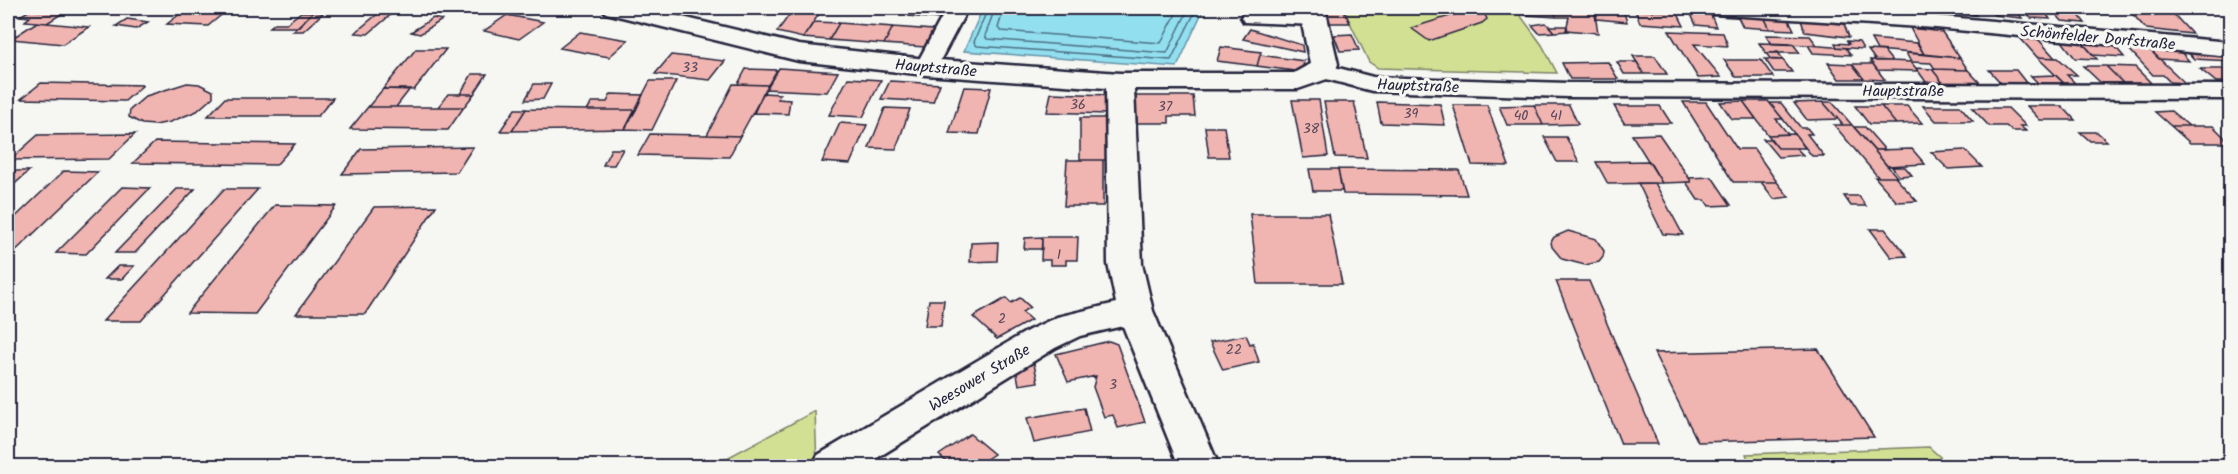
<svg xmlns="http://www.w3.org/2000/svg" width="2238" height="474" font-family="Kalam,sans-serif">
<rect width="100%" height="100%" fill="#f6f6f2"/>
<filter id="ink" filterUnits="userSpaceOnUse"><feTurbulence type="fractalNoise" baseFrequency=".0167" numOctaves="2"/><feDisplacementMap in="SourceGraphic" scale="12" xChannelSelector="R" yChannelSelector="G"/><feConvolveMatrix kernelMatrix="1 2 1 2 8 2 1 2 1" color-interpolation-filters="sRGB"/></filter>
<g filter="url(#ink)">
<!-- green -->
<path fill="#d2e093" stroke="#7a8167" stroke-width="1.5" d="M 1343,8 L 1515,8 L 1542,45 L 1557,73 L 1378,68 L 1369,62 Z
M 815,411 L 817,466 L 712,466 Z
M 1929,447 L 1950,466 L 1751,466 L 1746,454 Z"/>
<!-- water -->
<path fill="#91dfef" stroke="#6593a7" stroke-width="1.5" d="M 983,8 L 1204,8 L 1177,67 L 964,51 Z"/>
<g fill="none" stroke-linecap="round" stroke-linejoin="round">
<!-- shore -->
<path stroke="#4e6e83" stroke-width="1.5" d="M 988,8 L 974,42 L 977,46 L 1171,60 L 1197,8
M 995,8 L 985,36 L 987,39 L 1167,53 L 1189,8
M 1004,8 L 998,28 L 1001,31 L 1161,43 L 1179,8"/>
</g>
<!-- building -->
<path fill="#f0b4b1" stroke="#22223b" stroke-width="1.5" d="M 48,8 L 71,8 L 63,13 L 43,11 Z
M 385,8 L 413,8 L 409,11 L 382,10 Z
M 432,8 L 470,8 L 460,15 L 448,12 L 443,15 L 426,12 Z
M 794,8 L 823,8 L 803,38 L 777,32 Z
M 914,8 L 946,8 L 940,19 L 909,16 Z
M 1248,8 L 1290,8 L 1291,10 L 1276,9 L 1276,13 L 1248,12 Z
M 1523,8 L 1554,8 L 1556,17 L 1525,15 Z
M 1554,8 L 1594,8 L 1598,33 L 1566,30 L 1569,17 L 1556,17 Z
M 1594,8 L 1623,10 L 1627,22 L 1597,19 Z
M 1948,8 L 1971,8 L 1976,15 L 1951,12 Z
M 1988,8 L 2015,8 L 2022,18 L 1994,15 Z
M 2022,8 L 2042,8 L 2050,19 L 2031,18 Z
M 2051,8 L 2075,10 L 2085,23 L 2062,21 Z
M 2104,8 L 2168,8 L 2192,34 L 2146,29 L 2129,10 Z
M 1324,9 L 1343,9 L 1350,23 L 1328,23 Z
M 30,10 L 43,11 L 63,13 L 47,23 L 25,21 L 30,17 L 20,16 Z
M 185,10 L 208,11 L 225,12 L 208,26 L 167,24 Z
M 382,10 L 395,11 L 368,34 L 355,33 Z
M 1469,10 L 1484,13 L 1487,19 L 1482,23 L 1429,41 L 1411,28 Z
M 1635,10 L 1677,12 L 1684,26 L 1640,23 Z
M 301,12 L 313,12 L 298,27 L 270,27 L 275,23 L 287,23 Z
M 313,12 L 323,13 L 303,31 L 293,31 Z
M 1690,12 L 1710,13 L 1716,27 L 1696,25 Z
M 1736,13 L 1763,15 L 1770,29 L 1743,27 Z
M 507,15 L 543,22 L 519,39 L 484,31 Z
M 1763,15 L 1787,16 L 1794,30 L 1770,29 Z
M 433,18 L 442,20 L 420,34 L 411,32 Z
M 127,19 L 148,22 L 136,29 L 116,26 Z
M 1801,20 L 1844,24 L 1849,37 L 1805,32 Z
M 37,22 L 47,23 L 89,27 L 63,44 L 11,39 Z
M 814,22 L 839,23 L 829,40 L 803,38 Z
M 839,23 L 893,27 L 884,44 L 829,40 Z
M 1546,23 L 1554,32 L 1539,33 L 1532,25 Z
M 1549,26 L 1567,26 L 1568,31 L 1554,32 Z
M 893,27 L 933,30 L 925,47 L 884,44 Z
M 1910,28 L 1942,32 L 1960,58 L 1924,54 Z
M 1250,29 L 1302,45 L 1303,52 L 1243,39 Z
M 1669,31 L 1723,33 L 1728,46 L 1694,44 L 1721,77 L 1698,78 Z
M 580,32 L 628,40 L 609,57 L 560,48 Z
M 1352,34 L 1359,50 L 1340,51 L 1334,35 Z
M 1766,35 L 1810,36 L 1817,45 L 1772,44 Z
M 1871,39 L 1917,43 L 1924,54 L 1877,50 Z
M 2021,39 L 2039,40 L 2055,58 L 2037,57 Z
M 2061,40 L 2082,42 L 2097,59 L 2075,58 Z
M 1847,41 L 1859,42 L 1863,49 L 1837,47 L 1835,43 L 1849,44 Z
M 2082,42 L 2113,44 L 2124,57 L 2093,55 Z
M 1759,43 L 1793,44 L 1800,53 L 1766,53 Z
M 1808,45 L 1846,48 L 1851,55 L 1813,53 Z
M 2125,45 L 2147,47 L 2185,83 L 2170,82 L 2163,75 L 2153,75 Z
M 1221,47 L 1261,52 L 1257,66 L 1217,61 Z
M 2147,47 L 2178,49 L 2189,61 L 2159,59 Z
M 416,49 L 446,49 L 414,90 L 383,89 Z
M 1868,50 L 1884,51 L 1892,61 L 1876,61 Z
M 2186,50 L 2230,53 L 2230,61 L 2194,59 Z
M 1778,52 L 1783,60 L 1771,60 L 1766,53 Z
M 1906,53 L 1960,58 L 1968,70 L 1935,69 L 1931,63 L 1911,62 Z
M 671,55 L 725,61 L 710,80 L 655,74 Z
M 1260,55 L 1304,61 L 1302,72 L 1257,66 Z
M 1633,56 L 1655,56 L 1667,74 L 1644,74 Z
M 2037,57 L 2058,58 L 2077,75 L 2067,75 L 2081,89 L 2069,88 Z
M 1765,59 L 1783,60 L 1792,72 L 1774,72 Z
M 1724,60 L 1761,60 L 1773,77 L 1736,77 Z
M 1870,60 L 1911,62 L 1918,71 L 1877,70 Z
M 1608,62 L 1618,79 L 1570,79 L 1562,63 Z
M 1617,62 L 1637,62 L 1644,74 L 1624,74 Z
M 1828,63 L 1852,64 L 1864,79 L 1839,79 Z
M 1852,64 L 1873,64 L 1885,80 L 1864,79 Z
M 2083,66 L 2106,66 L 2123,83 L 2101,83 Z
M 2106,66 L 2135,67 L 2152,84 L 2123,83 Z
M 779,68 L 838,72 L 827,92 L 766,89 Z
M 1916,68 L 1932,69 L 1943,83 L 1926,82 Z
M 746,69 L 777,70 L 768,85 L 738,84 Z
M 1932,69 L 1968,70 L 1981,84 L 1943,83 Z
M 2200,69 L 2228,69 L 2230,82 L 2216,82 Z
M 1989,70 L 2016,70 L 2027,84 L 2001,83 Z
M 472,74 L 487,74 L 474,94 L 460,94 Z
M 2055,75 L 2069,88 L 2043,88 L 2031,76 Z
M 848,78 L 881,80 L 863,117 L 829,115 Z
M 650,81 L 676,81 L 652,130 L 625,129 Z
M 890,81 L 940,84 L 933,102 L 881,99 Z
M 41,83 L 143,85 L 125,101 L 21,99 Z
M 187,83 L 199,84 L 213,91 L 213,97 L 197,111 L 170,122 L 155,125 L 142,124 L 129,117 L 130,110 L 146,96 Z
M 534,84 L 551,84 L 543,99 L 525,100 Z
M 733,84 L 768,85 L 740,136 L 707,135 Z
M 964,87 L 991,88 L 979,134 L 949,133 Z
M 383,89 L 410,89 L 396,107 L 368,107 Z
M 763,93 L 780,94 L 778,99 L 790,100 L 788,114 L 754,113 Z
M 1051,93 L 1109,95 L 1106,114 L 1047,112 Z
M 448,94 L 474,94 L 464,107 L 438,107 Z
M 611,94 L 643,95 L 636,110 L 587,110 L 592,102 L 607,102 Z
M 1135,96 L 1193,96 L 1195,116 L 1169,116 L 1169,123 L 1137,123 Z
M 225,98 L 333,98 L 318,116 L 208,116 Z
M 1292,100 L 1319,100 L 1328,156 L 1303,158 Z
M 1743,101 L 1768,101 L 1783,119 L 1776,119 L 1788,134 L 1768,135 Z
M 1743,101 L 1756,119 L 1732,119 L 1720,102 Z
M 1324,102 L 1354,102 L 1367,158 L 1335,157 Z
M 1377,102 L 1440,104 L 1445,125 L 1381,123 Z
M 1683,102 L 1706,102 L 1737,149 L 1754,149 L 1777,182 L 1733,182 Z
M 1823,102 L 1838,119 L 1807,120 L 1794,103 Z
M 1823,102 L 1832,102 L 1852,125 L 1843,125 Z
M 1770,103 L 1781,103 L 1801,128 L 1807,128 L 1812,134 L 1807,134 L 1824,156 L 1812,156 Z
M 1453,105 L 1487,105 L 1509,166 L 1472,165 Z
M 1534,105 L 1543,125 L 1507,125 L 1499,106 Z
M 1534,105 L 1569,105 L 1578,124 L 1543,125 Z
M 1614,106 L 1660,106 L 1671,123 L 1624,123 Z
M 1855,106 L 1881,106 L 1896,124 L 1869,124 Z
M 1881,106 L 1907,106 L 1922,123 L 1896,124 Z
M 1923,106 L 1960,106 L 1973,121 L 1936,121 Z
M 2027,106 L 2062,106 L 2075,120 L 2040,120 Z
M 368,107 L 464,107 L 448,130 L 350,129 Z
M 885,108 L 910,109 L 896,149 L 869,148 Z
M 1972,108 L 2008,108 L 2026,126 L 2020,126 L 2026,131 L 2012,131 L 2006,126 L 1989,126 Z
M 515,109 L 526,109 L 512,131 L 500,131 Z
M 526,109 L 587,110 L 636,110 L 625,129 L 512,131 Z
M 2171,111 L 2189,126 L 2171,126 L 2155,112 Z
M 1080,118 L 1109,118 L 1109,160 L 1080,160 Z
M 840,123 L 867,125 L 850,164 L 822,162 Z
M 1834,125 L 1852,125 L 1897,177 L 1878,177 Z
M 2171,126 L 2213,126 L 2230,143 L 2190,143 Z
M 1205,127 L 1224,127 L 1229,157 L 1209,157 Z
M 1854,127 L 1865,127 L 1885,150 L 1874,150 Z
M 2080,132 L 2097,132 L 2107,141 L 2090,141 Z
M 135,134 L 109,159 L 10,160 L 38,135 Z
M 650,134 L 707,135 L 740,136 L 729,157 L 638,155 Z
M 1659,134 L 1689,178 L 1691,182 L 1662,183 L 1632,135 Z
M 1795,134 L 1805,148 L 1778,148 L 1768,135 Z
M 1544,137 L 1566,137 L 1579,162 L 1557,162 Z
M 1763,139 L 1770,139 L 1778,148 L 1796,148 L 1803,155 L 1778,157 Z
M 155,142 L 295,144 L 276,165 L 133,163 Z
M 473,147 L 457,172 L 342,174 L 361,149 Z
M 611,149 L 623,149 L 614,165 L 603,165 Z
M 1912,149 L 1925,164 L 1887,166 L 1874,150 Z
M 1965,150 L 1982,167 L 1948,169 L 1931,152 Z
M 1067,160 L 1103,160 L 1103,206 L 1064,206 Z
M 1649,161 L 1662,183 L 1608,184 L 1596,162 Z
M 1892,167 L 1905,167 L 1912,175 L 1899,176 Z
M 1309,169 L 1338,169 L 1342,191 L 1313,191 Z
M 1338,169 L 1459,170 L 1467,195 L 1343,194 Z
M 8,171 L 29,171 L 8,190 Z
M 64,171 L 98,172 L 8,258 L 8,224 Z
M 1712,177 L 1731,205 L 1709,206 L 1705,200 L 1698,200 L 1686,182 L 1691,182 L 1689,178 Z
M 1875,177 L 1895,177 L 1917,201 L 1897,202 Z
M 1761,182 L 1777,182 L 1789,197 L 1774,199 Z
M 1638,183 L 1655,183 L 1683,235 L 1663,234 Z
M 122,187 L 150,188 L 86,254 L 56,253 Z
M 177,189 L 195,189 L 135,253 L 115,253 Z
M 224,189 L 258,189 L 141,321 L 103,321 Z
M 1844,196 L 1859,196 L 1866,206 L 1851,206 Z
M 275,205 L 336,206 L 255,314 L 187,313 Z
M 436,206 L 365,314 L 296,314 L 374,207 Z
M 1250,214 L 1328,214 L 1342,284 L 1258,284 Z
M 1870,229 L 1885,229 L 1907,256 L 1891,257 Z
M 1568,231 L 1596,239 L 1604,251 L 1603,257 L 1599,262 L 1585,265 L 1562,259 L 1552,247 L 1551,242 L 1554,237 Z
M 1042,237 L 1078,237 L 1077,260 L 1066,260 L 1066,265 L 1050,265 L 1050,260 L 1041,260 Z
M 1042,237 L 1042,249 L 1024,249 L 1025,238 Z
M 998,242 L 997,261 L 970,262 L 971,243 Z
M 118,266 L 134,266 L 122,279 L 105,279 Z
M 1556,281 L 1589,281 L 1658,444 L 1621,444 Z
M 1006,298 L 1011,303 L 1020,298 L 1030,307 L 1022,312 L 1031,320 L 997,339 L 973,317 Z
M 929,300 L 944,300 L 941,326 L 925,326 Z
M 1246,335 L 1250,344 L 1253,343 L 1259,362 L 1223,370 L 1210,342 Z
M 1109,341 L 1117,344 L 1145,422 L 1118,428 L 1113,415 L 1104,417 L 1093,387 L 1096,376 L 1068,382 L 1056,354 Z
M 1818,349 L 1874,437 L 1698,442 L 1654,353 Z
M 1033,360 L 1038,382 L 1019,385 L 1016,369 Z
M 1084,408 L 1090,432 L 1034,443 L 1027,418 Z
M 970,434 L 994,454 L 976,466 L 951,466 L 939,455 Z"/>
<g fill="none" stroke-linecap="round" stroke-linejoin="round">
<defs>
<path id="minor" d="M 947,8 L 968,8 L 934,72 L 918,72 L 915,67 Z
M 1702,8 L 1807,8 L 1936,16 L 2230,42 L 2230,56 L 1936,28 L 1713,14 L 1706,12 Z
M 1252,11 L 1315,13 L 1323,14 L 1326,19 L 1323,24 L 1315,25 L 1244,22 L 1241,17 L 1244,12 Z
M 1323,64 L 1373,77 L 1568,83 L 2230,85 L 2230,99 L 1568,97 L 1372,91 L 1315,76 L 1312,71 L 1315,66 Z"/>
<path id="major" d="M 602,8 L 645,8 L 799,45 L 926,59 L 1120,73 L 1294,73 L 1310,64 L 1299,8 L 1325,8 L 1338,64 L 1333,77 L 1298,89 L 1134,89 L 1142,264 L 1153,311 L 1219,466 L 1179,466 L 1123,326 L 1080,336 L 1055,348 L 864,466 L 812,466 L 818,455 L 1029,330 L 1057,317 L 1116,303 L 1108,264 L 1106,88 L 926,75 L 799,61 L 606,13 Z"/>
</defs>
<!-- minor casing -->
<use href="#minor" stroke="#22223b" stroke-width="5"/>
<!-- major casing -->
<use href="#major" stroke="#22223b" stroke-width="5"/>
<!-- minor -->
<use href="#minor" fill="#f6f6f2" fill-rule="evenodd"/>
<!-- major -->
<use href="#major" fill="#f6f6f2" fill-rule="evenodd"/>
</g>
</g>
<g text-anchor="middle" stroke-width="6" stroke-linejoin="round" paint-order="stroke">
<!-- number labels -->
<g font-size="14" fill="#564658">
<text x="690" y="72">33</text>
<text x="1078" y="109">36</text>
<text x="1165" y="111">37</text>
<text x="1411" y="118">39</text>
<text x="1521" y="120">40</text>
<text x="1556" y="120">41</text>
<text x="1311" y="133">38</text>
<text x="1059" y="259">1</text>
<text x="1002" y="323">2</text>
<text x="1234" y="354">22</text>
<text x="1113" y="389">3</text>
</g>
<!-- street labels -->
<g font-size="16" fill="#22223b" stroke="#f6f6f2">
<text transform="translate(2098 37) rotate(5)" y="6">Schönfelder Dorfstraße</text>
<text transform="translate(936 67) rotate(5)" y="6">Hauptstraße</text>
<text transform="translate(1418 85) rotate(2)" y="6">Hauptstraße</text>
<text x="1903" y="96">Hauptstraße</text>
<text transform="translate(979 377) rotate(-31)" y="6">Weesower Straße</text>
</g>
</g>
<!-- margin -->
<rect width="2238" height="474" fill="none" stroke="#f6f6f2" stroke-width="30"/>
<rect x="15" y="15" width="2208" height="444" fill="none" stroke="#22223b" stroke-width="2" filter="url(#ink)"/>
</svg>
